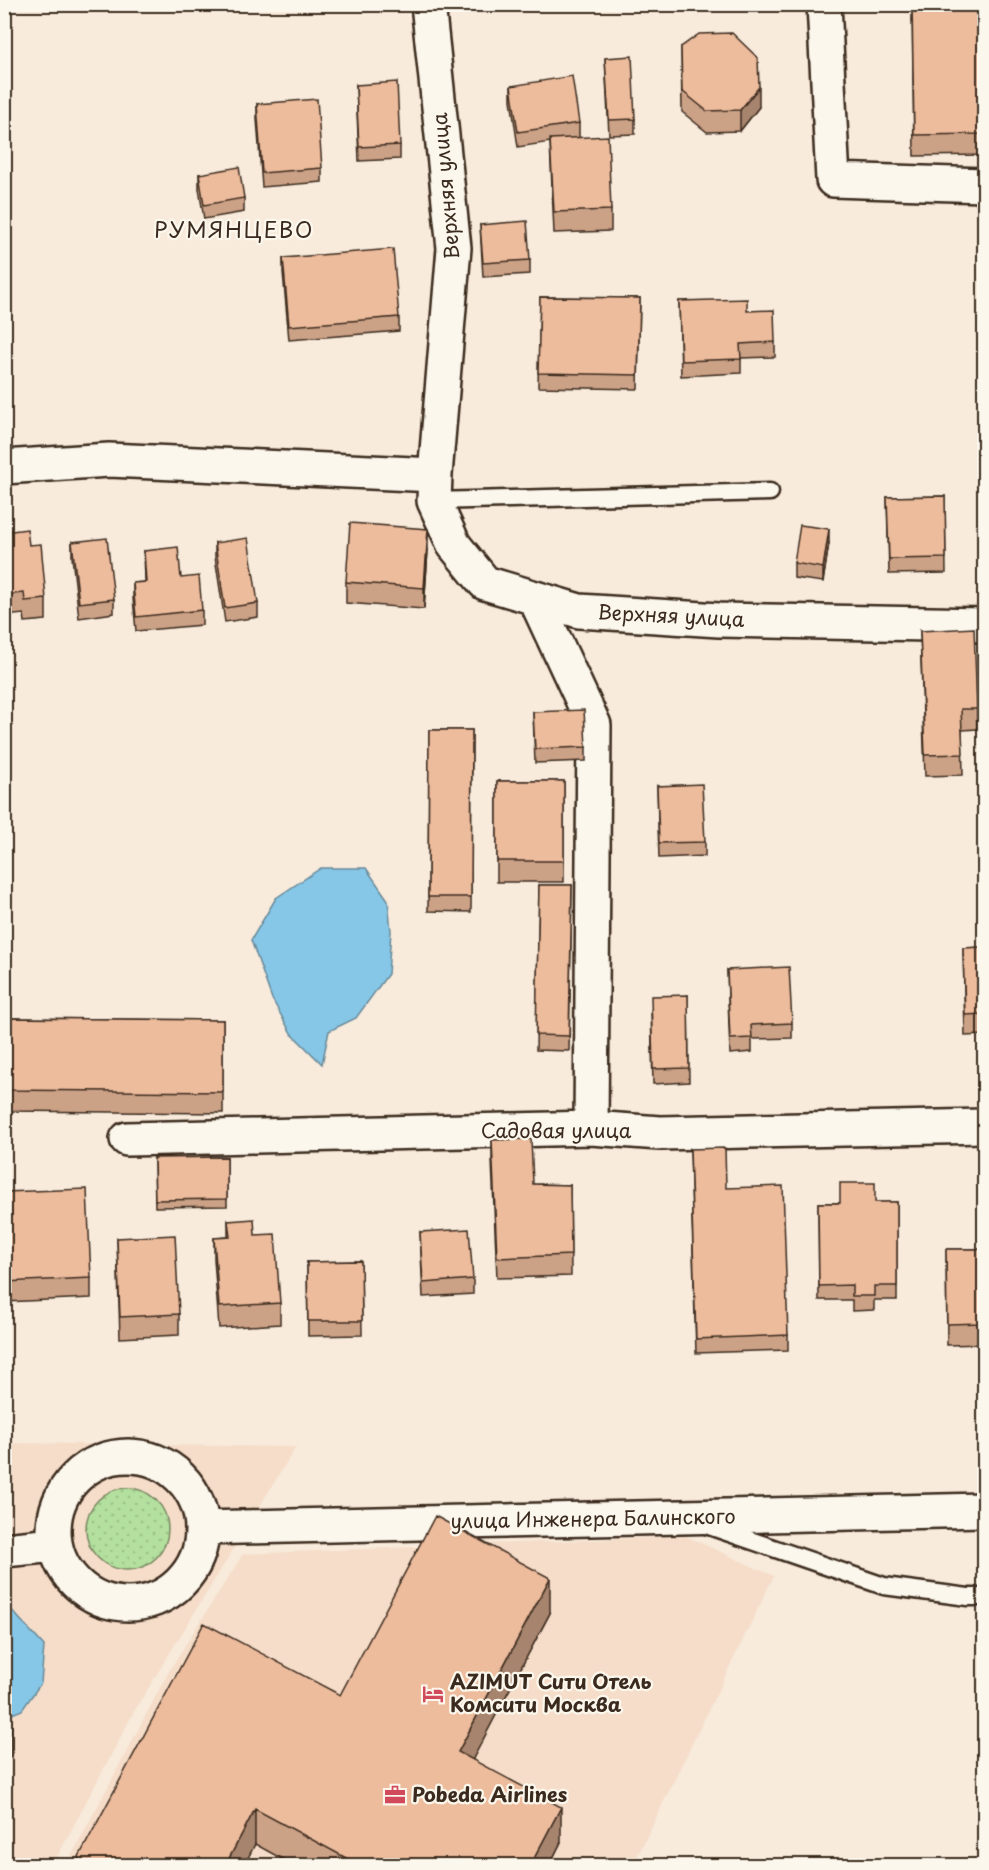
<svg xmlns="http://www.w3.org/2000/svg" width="989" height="1870" font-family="'Playpen Sans',sans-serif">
<defs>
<pattern id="grass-dots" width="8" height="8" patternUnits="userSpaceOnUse" patternTransform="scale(1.5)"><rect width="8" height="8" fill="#b3e09e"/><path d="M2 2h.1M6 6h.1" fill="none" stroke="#9bc088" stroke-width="1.8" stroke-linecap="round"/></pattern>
</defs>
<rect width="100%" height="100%" fill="#f8ebdc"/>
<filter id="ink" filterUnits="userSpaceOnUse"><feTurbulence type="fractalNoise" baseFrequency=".0167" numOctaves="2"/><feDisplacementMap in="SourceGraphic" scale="12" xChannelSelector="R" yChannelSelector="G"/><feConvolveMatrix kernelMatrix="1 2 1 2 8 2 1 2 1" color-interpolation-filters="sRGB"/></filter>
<g filter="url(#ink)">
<!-- built -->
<path fill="#f5ddc9" d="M 15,1443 L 296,1447 L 135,1710 L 53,1865 L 5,1866 L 5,1450 Z
M 686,1536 L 774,1576 L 633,1865 L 66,1866 L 170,1669 L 243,1554 Z"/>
<!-- grass -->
<path fill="url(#grass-dots)" stroke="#77855e" stroke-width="1.5" d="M86 1529a41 41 0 1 1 82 0a41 41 0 1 1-82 0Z"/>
<!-- water -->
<path fill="#86c7e7" stroke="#688897" stroke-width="1.5" d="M 321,868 L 366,868 L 388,900 L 391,931 L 388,974 L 356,1018 L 329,1031 L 322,1064 L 291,1033 L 272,999 L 251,940 L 276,898 Z
M 4,1606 L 8,1606 L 44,1646 L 41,1683 L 22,1710 L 5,1717 Z"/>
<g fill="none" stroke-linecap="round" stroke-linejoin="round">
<defs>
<path id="lane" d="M 434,501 L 770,492
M 706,1525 L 884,1586 L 968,1597 L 984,1597"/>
<path id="street" d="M 428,4 L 454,248 L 435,475
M 824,4 L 833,180 L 984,185
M 4,467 L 109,460 L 435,475 L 434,501 L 454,545 L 485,583 L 579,611 L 719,620 L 984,625
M 535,598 L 594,725 L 591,1128
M 127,1139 L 591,1128 L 660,1133 L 984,1126
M54 1530a74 74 0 1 1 148 0a74 74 0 1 1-148 0Z
M 202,1528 L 984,1510
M 4,1550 L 55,1545"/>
</defs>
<!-- lane casing -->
<use href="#lane" stroke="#3b2a1e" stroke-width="21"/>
<!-- street casing -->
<use href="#street" stroke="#3b2a1e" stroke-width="38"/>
<!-- lane -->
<use href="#lane" stroke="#fbf7ec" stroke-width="16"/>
<!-- street -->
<use href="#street" stroke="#fbf7ec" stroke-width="33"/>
</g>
<!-- wall -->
<path fill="#cca287" stroke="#3b2a1e" stroke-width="1.5" d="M 912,4 L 984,4 L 984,155 L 914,156 Z
M 681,47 L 759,107 L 740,131 L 707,132 L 682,112 Z
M 605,58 L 635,119 L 635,134 L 609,135 Z
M 356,85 L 400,145 L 400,159 L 359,161 Z
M 511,86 L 579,123 L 579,137 L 611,210 L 611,231 L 554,233 L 550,142 L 518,147 L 511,100 Z
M 257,104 L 322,168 L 322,182 L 262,187 L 257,119 Z
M 199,174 L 244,198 L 244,212 L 204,219 L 199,189 Z
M 480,225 L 530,260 L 530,274 L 483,277 Z
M 283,258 L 399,317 L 399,331 L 289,340 L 283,272 Z
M 540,297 L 640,298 L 638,389 L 538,387 Z
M 679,301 L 747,311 L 775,342 L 775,357 L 741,358 L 741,373 L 681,376 Z
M 945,496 L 946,573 L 889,574 L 887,497 Z
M 4,532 L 29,545 L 46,599 L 46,620 L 25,622 L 24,614 L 4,616 Z
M 72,542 L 114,599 L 114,613 L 79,618 L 72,557 Z
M 215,543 L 258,603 L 258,617 L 225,622 L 215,557 Z
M 829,543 L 823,582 L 794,578 L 794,563 Z
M 428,550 L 424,609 L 346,603 L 346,582 Z
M 144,551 L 181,578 L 202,610 L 202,625 L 136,631 L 133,598 L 133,583 L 145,582 Z
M 920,631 L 977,709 L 977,729 L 962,730 L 963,775 L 925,776 Z
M 533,712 L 586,747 L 586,761 L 535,763 Z
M 429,730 L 472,730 L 471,912 L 428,911 Z
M 497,781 L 564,781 L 564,882 L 497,882 Z
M 657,786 L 705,842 L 705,856 L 659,858 Z
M 539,885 L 572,885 L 569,1051 L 536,1050 Z
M 984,947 L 984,1035 L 965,1036 L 963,948 Z
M 727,970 L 792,1023 L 792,1038 L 752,1039 L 752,1052 L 730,1054 Z
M 688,995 L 689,1082 L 653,1084 L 651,1010 Z
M 4,1018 L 223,1020 L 223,1113 L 4,1111 Z
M 492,1140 L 533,1184 L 570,1185 L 571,1276 L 497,1278 L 492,1161 Z
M 690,1149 L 726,1188 L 788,1335 L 788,1350 L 696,1353 Z
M 227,1157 L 227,1206 L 155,1207 L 154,1158 Z
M 4,1192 L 91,1278 L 91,1298 L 4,1302 Z
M 897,1202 L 897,1300 L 874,1300 L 874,1310 L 852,1311 L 852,1300 L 819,1300 L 818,1203 Z
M 228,1221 L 280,1303 L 280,1324 L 219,1328 L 214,1259 L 214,1238 L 228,1237 Z
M 420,1232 L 473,1279 L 473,1294 L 423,1297 Z
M 117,1238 L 179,1314 L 179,1335 L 120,1338 Z
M 946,1249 L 984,1249 L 984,1344 L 947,1345 Z
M 361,1261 L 362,1335 L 308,1336 L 307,1262 Z
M 550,1613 L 472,1759 L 561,1842 L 549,1866 L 295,1866 L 255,1844 L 74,1866 L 340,1695 Z"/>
<!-- shaded-wall -->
<path fill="#a6846e" stroke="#3b2a1e" stroke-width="1.5" d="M 759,87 L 759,107 L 740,131 L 740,110 Z
M 428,529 L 428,550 L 424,609 L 424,588 Z
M 829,529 L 829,543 L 823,582 L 823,568 Z
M 550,1578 L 550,1613 L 458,1787 L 458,1752 Z
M 11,1719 L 11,1755 L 4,1767 L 4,1732 Z
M 561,1807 L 561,1842 L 549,1866 L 530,1866 Z
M 255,1809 L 255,1844 L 244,1866 L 225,1866 Z"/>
<!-- building -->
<path fill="#edbc9d" stroke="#3b2a1e" stroke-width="1.5" d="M 912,4 L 984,4 L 984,134 L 914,135 Z
M 732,33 L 758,58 L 759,87 L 740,110 L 707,111 L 682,91 L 681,47 L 699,34 Z
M 632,56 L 635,119 L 609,120 L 605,58 Z
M 572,76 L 579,123 L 518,132 L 511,86 Z
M 397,82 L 400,145 L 359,147 L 356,85 Z
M 317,99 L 322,168 L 262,173 L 257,104 Z
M 608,136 L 611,210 L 554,212 L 550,139 Z
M 239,167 L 244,198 L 204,205 L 199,174 Z
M 527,221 L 530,260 L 483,263 L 480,225 Z
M 983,224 L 984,224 L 984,261 Z
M 393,249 L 399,317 L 289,326 L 283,258 Z
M 540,297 L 640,298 L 638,375 L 538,373 Z
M 747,299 L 747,311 L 774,310 L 775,342 L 740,344 L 741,359 L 681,361 L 679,301 Z
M 945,496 L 946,558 L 889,559 L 887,497 Z
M 350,523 L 428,529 L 424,588 L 346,582 Z
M 800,525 L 829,529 L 823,568 L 794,563 Z
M 27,529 L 29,545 L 41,544 L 46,599 L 25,601 L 24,593 L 4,595 L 4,532 Z
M 107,538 L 114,599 L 79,603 L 72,542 Z
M 248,538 L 258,603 L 225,608 L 215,543 Z
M 178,547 L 181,578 L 199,576 L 202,610 L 136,617 L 133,583 L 146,582 L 144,551 Z
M 974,628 L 977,709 L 961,709 L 963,754 L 925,755 L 920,631 Z
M 584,710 L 586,747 L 535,749 L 533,712 Z
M 429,730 L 472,730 L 471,897 L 428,897 Z
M 497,781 L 564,781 L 564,861 L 497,861 Z
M 702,784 L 705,842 L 659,843 L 657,786 Z
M 539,885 L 572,885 L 569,1036 L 536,1035 Z
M 984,947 L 984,1014 L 965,1015 L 963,948 Z
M 789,967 L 792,1023 L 751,1025 L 752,1038 L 730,1039 L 727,970 Z
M 688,995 L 689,1068 L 653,1069 L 651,996 Z
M 4,1018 L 223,1020 L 223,1092 L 4,1090 Z
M 531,1139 L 533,1184 L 570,1185 L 571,1255 L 497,1258 L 492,1140 Z
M 725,1148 L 726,1188 L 783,1186 L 788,1335 L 696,1339 L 690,1149 Z
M 227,1157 L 227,1199 L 155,1200 L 154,1158 Z
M 840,1183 L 875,1183 L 875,1202 L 897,1202 L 897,1286 L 874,1286 L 874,1296 L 852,1296 L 852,1285 L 819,1286 L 818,1203 L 840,1203 Z
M 87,1189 L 91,1278 L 4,1282 L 4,1192 Z
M 254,1219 L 255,1235 L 275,1234 L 280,1303 L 219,1307 L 214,1238 L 230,1237 L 228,1221 Z
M 469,1229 L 473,1279 L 423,1283 L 420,1232 Z
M 175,1235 L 179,1314 L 120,1317 L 117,1238 Z
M 946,1249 L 984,1249 L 984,1323 L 947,1324 Z
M 361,1261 L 362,1321 L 308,1321 L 307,1262 Z
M 435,1516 L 550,1578 L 458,1752 L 561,1807 L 530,1866 L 361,1866 L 255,1809 L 225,1866 L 74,1866 L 204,1623 L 340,1695 Z
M 4,1716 L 11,1719 L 4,1732 Z"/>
</g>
<!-- icons -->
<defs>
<symbol id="hotel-bare" viewBox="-9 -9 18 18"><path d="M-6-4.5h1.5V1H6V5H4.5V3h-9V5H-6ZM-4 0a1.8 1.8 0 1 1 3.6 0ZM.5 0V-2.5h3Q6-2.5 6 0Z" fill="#d1495b" stroke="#fbf7ec" stroke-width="2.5" paint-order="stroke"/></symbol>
<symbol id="office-bare" viewBox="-9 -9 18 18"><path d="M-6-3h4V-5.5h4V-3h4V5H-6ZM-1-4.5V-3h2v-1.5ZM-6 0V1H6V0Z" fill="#d1495b" stroke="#fbf7ec" stroke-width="2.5" paint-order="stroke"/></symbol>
</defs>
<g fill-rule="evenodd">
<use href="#hotel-bare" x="418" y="1679" width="30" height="30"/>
<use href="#office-bare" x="380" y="1780" width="30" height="30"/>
</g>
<g text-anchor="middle" stroke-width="4.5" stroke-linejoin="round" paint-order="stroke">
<!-- street labels -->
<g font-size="20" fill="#3b2a1e" stroke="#fbf7ec">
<text transform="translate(446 186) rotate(-95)" y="7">Верхняя улица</text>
<text transform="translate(671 616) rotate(3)" y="7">Верхняя улица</text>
<text x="556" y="1138">Садовая улица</text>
<text transform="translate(593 1519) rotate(-1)" y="7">улица Инженера Балинского</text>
</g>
<!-- poi labels -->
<g font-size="20" font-weight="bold" fill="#3b2a1e" stroke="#fbf7ec" text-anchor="start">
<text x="450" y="1689">AZIMUT Сити Отель<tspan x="450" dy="23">Комсити Москва</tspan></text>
<text x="412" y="1802">Pobeda Airlines</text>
</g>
<!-- quarter labels -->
<g font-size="22" letter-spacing="1.5" fill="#3b2a1e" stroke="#fbf7ec">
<text x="234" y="238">РУМЯНЦЕВО</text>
</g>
</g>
<!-- margin -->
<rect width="989" height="1870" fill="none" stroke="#fbf7ec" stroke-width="24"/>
<rect x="12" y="12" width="965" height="1846" fill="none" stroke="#3b2a1e" stroke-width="2" filter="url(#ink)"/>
</svg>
